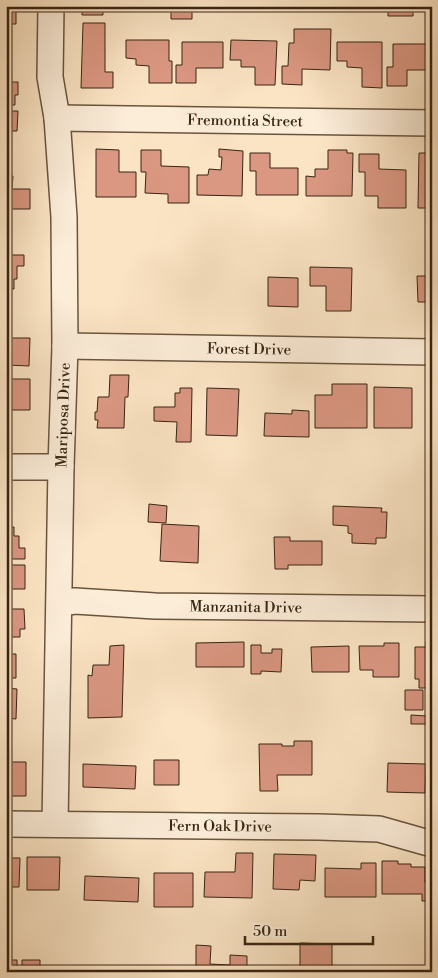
<svg xmlns="http://www.w3.org/2000/svg" width="438" height="978" font-family="'Libre Bodoni',serif">
<rect width="100%" height="100%" fill="#fbe4c4"/>
<filter id="stains"><feTurbulence type="fractalNoise" baseFrequency=".004" numOctaves="4"/><feColorMatrix values="0 0 0 0 .2 0 0 0 0 .09 0 0 0 0 .02 0 0 0 .5 -.17"/></filter>
<radialGradient id="worn" r=".72"><stop offset=".6" stop-color="#630" stop-opacity="0"/><stop offset="1" stop-color="#630" stop-opacity=".3"/></radialGradient>
<!-- building -->
<path fill="#da9782" stroke="#382512" d="M 6,6 L 16,6 L 16,24 L 6,24 Z
M 82,6 L 103,6 L 103,15 L 82,15 Z
M 171,6 L 192,6 L 192,19 L 171,19 Z
M 328,6 L 372,6 L 372,9 L 328,10 Z
M 388,6 L 431,6 L 431,10 L 413,10 L 413,16 L 388,16 Z
M 83,23 L 105,23 L 105,72 L 113,72 L 113,88 L 81,88 Z
M 294,29 L 331,29 L 330,70 L 302,69 L 302,85 L 282,84 L 282,66 L 288,66 L 289,43 L 294,43 Z
M 126,40 L 169,40 L 169,61 L 172,61 L 172,83 L 149,83 L 149,66 L 136,65 L 136,59 L 126,58 Z
M 231,40 L 277,41 L 275,85 L 255,85 L 255,67 L 241,67 L 241,60 L 230,60 Z
M 182,42 L 223,42 L 223,68 L 196,68 L 196,83 L 176,83 L 176,65 L 182,65 Z
M 337,42 L 382,42 L 382,88 L 362,87 L 362,68 L 347,67 L 347,61 L 337,61 Z
M 393,44 L 432,44 L 432,70 L 407,70 L 407,86 L 387,86 L 387,67 L 393,67 Z
M 10,82 L 18,82 L 18,95 L 15,95 L 15,105 L 6,105 L 6,84 L 10,84 Z
M 6,111 L 18,111 L 17,131 L 6,131 Z
M 96,149 L 119,150 L 119,172 L 136,172 L 136,197 L 96,197 Z
M 219,149 L 243,151 L 242,196 L 197,195 L 197,175 L 208,175 L 209,169 L 221,170 L 222,157 L 219,157 Z
M 141,150 L 161,150 L 161,166 L 189,167 L 189,203 L 168,203 L 168,194 L 145,193 L 146,172 L 141,172 Z
M 328,150 L 347,150 L 347,153 L 353,153 L 352,196 L 306,196 L 306,176 L 315,177 L 315,169 L 328,169 Z
M 250,153 L 270,153 L 270,168 L 298,168 L 298,195 L 256,195 L 256,171 L 250,171 Z
M 419,153 L 432,153 L 432,216 L 427,216 L 427,208 L 418,208 Z
M 359,154 L 379,154 L 379,169 L 406,170 L 406,208 L 378,208 L 378,196 L 365,196 L 365,172 L 359,172 Z
M 6,176 L 13,176 L 12,189 L 30,189 L 30,209 L 6,209 Z
M 6,255 L 24,255 L 24,266 L 17,266 L 17,279 L 14,279 L 14,289 L 6,289 Z
M 310,267 L 352,268 L 351,311 L 326,311 L 326,286 L 310,286 Z
M 417,276 L 431,276 L 432,302 L 418,302 Z
M 268,277 L 298,278 L 298,307 L 268,306 Z
M 6,338 L 30,338 L 29,366 L 6,365 Z
M 110,375 L 129,375 L 128,397 L 125,397 L 124,428 L 97,428 L 98,420 L 95,420 L 95,412 L 97,412 L 98,397 L 109,397 Z
M 6,379 L 30,379 L 30,410 L 6,410 Z
M 332,384 L 367,384 L 367,428 L 315,428 L 315,395 L 332,395 Z
M 374,387 L 412,388 L 412,428 L 374,428 Z
M 180,388 L 192,388 L 191,442 L 176,442 L 177,422 L 154,421 L 154,407 L 175,407 L 175,393 L 180,393 Z
M 207,388 L 239,389 L 237,436 L 206,435 Z
M 292,410 L 309,411 L 309,437 L 264,436 L 265,413 L 292,414 Z
M 149,504 L 167,506 L 166,523 L 148,522 Z
M 333,506 L 382,508 L 381,512 L 387,512 L 386,538 L 376,538 L 376,544 L 352,543 L 352,534 L 348,533 L 348,526 L 333,525 Z
M 162,524 L 199,526 L 198,563 L 160,561 Z
M 6,527 L 14,527 L 14,536 L 19,536 L 19,548 L 25,548 L 25,559 L 6,559 Z
M 274,537 L 290,537 L 290,541 L 322,541 L 322,565 L 288,565 L 288,569 L 275,569 Z
M 6,565 L 25,565 L 25,589 L 6,589 Z
M 6,609 L 24,609 L 25,629 L 20,629 L 20,637 L 6,637 Z
M 244,642 L 244,667 L 196,667 L 196,643 Z
M 426,642 L 432,642 L 432,688 L 419,688 L 419,679 L 415,679 L 415,647 L 426,647 Z
M 384,643 L 399,643 L 399,677 L 373,677 L 373,670 L 360,670 L 359,646 L 384,646 Z
M 124,645 L 122,717 L 88,718 L 88,675 L 92,676 L 93,665 L 109,665 L 110,646 Z
M 251,645 L 261,645 L 261,653 L 272,653 L 272,649 L 282,649 L 281,672 L 261,671 L 261,674 L 251,674 Z
M 349,646 L 349,672 L 312,672 L 311,647 Z
M 6,654 L 16,654 L 16,678 L 6,678 Z
M 6,688 L 17,689 L 16,719 L 6,718 Z
M 405,690 L 423,690 L 423,710 L 405,710 Z
M 411,715 L 427,716 L 427,724 L 411,724 Z
M 294,741 L 312,741 L 312,775 L 277,775 L 278,791 L 260,791 L 259,744 L 282,744 L 282,746 L 294,746 Z
M 154,760 L 179,760 L 179,785 L 154,785 Z
M 6,762 L 26,762 L 26,796 L 6,796 Z
M 388,763 L 426,764 L 425,793 L 387,792 Z
M 429,763 L 432,763 L 432,780 L 429,780 Z
M 83,764 L 136,766 L 135,789 L 83,787 Z
M 236,853 L 253,853 L 252,898 L 204,897 L 205,872 L 235,872 Z
M 274,854 L 316,855 L 315,881 L 300,880 L 299,890 L 273,889 Z
M 27,857 L 60,857 L 59,890 L 27,890 Z
M 6,858 L 20,858 L 19,887 L 6,887 Z
M 382,861 L 398,861 L 398,864 L 411,864 L 411,867 L 425,867 L 425,882 L 432,882 L 432,901 L 422,901 L 422,894 L 382,894 Z
M 361,863 L 376,863 L 376,897 L 325,897 L 325,868 L 361,869 Z
M 154,873 L 193,873 L 193,907 L 154,907 Z
M 85,876 L 139,878 L 138,902 L 84,900 Z
M 300,943 L 332,944 L 332,968 L 300,967 Z
M 196,945 L 211,946 L 210,964 L 230,965 L 230,955 L 247,956 L 247,972 L 196,972 Z
M 6,960 L 17,960 L 17,972 L 6,972 Z
M 22,960 L 40,960 L 40,972 L 22,972 Z
M 116,969 L 132,971 L 131,972 L 116,972 Z"/>
<g fill="none" stroke-linecap="round" stroke-linejoin="round">
<defs>
<g id="minor">
<path d="M 51,6 L 50,77 L 57,118 L 64,217 L 65,346 L 61,467 L 55,824"/>
<path id="s1" d="M 57,118 L 432,123"/>
<path id="s2" d="M 65,346 L 432,352"/>
<path d="M 6,467 L 61,467"/>
<path id="s3" d="M 60,603 L 75,601 L 155,606 L 432,609"/>
<path id="s4" d="M 6,824 L 319,827 L 379,829 L 432,844"/>
</g>
</defs>
<!-- minor casing -->
<use href="#minor" stroke="#69553e" stroke-width="28"/>
<!-- minor -->
<use href="#minor" stroke="#fcedd9" stroke-width="25"/>
</g>
<g text-anchor="middle" stroke-width="5" stroke-linejoin="round" paint-order="stroke">
<!-- street labels -->
<g font-size="15" fill="#382512" stroke="#fcedd9">
<text dy="5" stroke="none"><textPath href="#s1" startOffset="188">Fremontia Street</textPath></text>
<text dy="5" stroke="none"><textPath href="#s2" startOffset="184">Forest Drive</textPath></text>
<text transform="translate(63 415) rotate(-88)" y="5">Mariposa Drive</text>
<text dy="5" stroke="none"><textPath href="#s3" startOffset="186">Manzanita Drive</textPath></text>
<text dy="5" stroke="none"><textPath href="#s4" startOffset="214">Fern Oak Drive</textPath></text>
</g>
</g>
<!-- margin -->
<rect width="438" height="978" fill="none" stroke="#fbe4c4" stroke-width="25"/>
<rect x="8" y="8" width="423" height="963" fill="none" stroke="#382512" stroke-width="2.5"/>
<rect x="12" y="12" width="413" height="953" fill="none" stroke="#382512"/>
<!-- scale -->
<path d="M245 936v8h128v-8" fill="none" stroke="#382512" stroke-width="2.5"/>
<text x="253" y="936" font-size="15" fill="#382512" stroke="#fcedd9" stroke-width="4" paint-order="stroke">50 m</text>
<rect width="100%" height="100%" filter="url(#stains)"/>
<rect width="100%" height="100%" fill="url(#worn)"/>
</svg>
